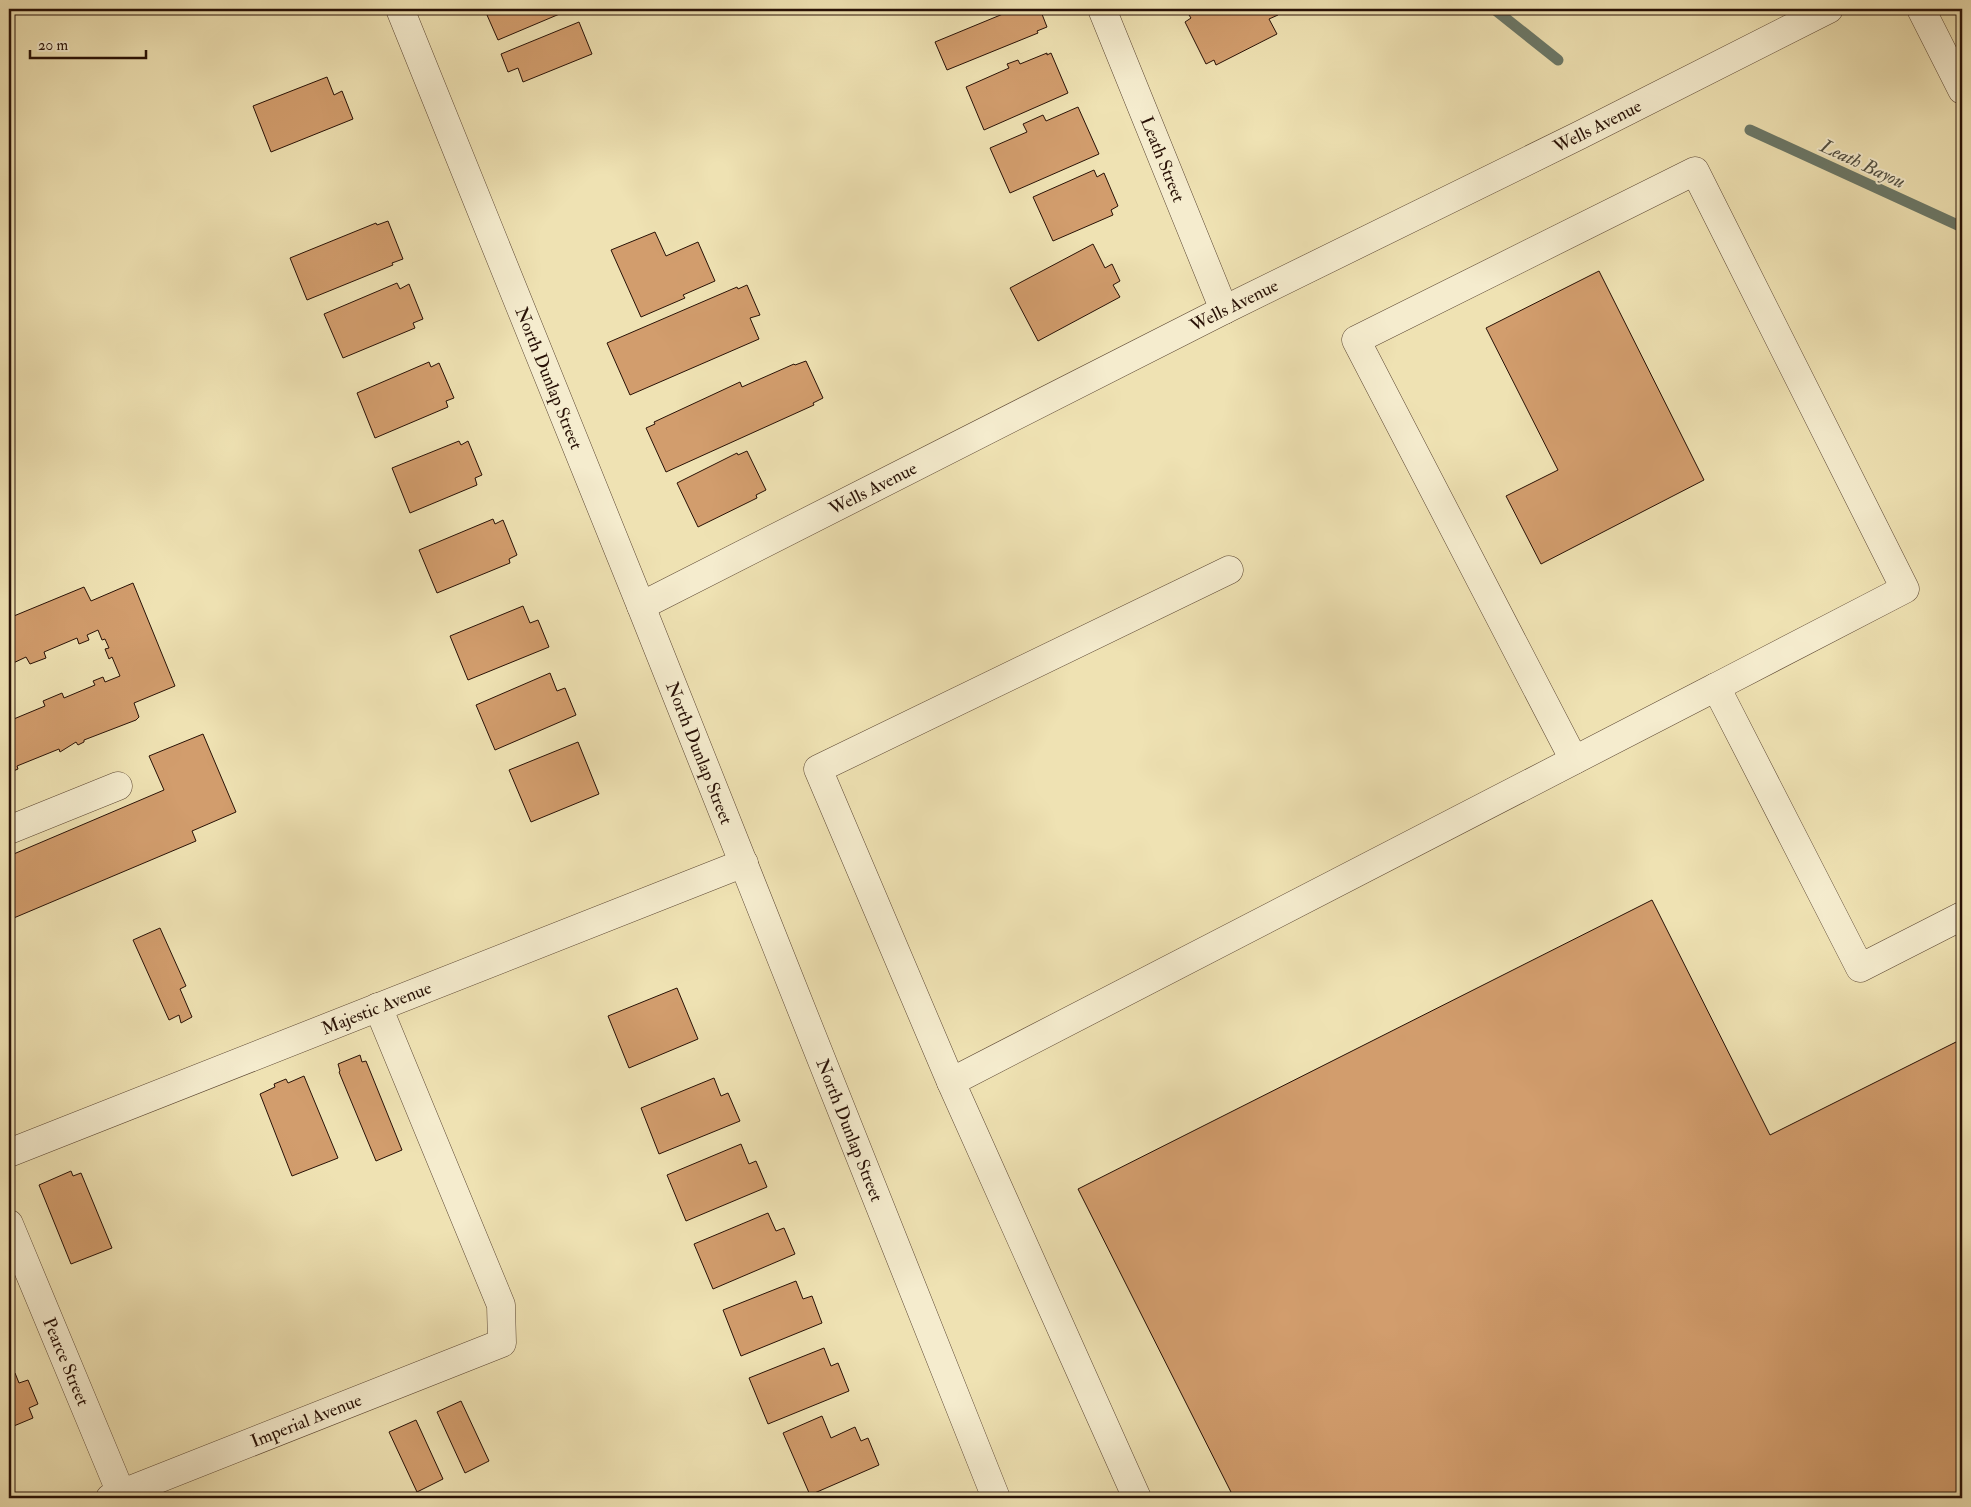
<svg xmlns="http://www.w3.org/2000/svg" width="1971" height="1507" font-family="'IM FELL Double Pica',serif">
<rect width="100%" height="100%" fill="#efe2b3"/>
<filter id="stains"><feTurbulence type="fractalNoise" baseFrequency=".004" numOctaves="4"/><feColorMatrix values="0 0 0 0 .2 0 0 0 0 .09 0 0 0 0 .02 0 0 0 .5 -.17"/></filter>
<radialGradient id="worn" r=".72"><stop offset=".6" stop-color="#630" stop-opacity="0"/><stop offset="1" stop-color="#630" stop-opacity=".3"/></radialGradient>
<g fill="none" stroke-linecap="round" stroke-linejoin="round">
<!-- stream -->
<path stroke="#6c7969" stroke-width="11" d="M 1494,9 L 1558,60
M 1750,130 L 1962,227"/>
</g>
<!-- building -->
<path fill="#d29d6d" stroke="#281106" d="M 494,9 L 568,9 L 569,10 L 498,40 L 487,15 L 495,11 Z
M 1015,9 L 1040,9 L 1047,27 L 1037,31 L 1038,33 L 947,70 L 935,42 Z
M 1201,9 L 1275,9 L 1278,15 L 1269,19 L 1277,34 L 1216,65 L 1214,60 L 1206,64 L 1185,22 L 1191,18 L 1189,15 Z
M 579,22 L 592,54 L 523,82 L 518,68 L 508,72 L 501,54 Z
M 1047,53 L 1047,55 L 1051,53 L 1068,93 L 984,130 L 966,87 L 1009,68 L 1007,64 L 1018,60 L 1020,64 Z
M 327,77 L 334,95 L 342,91 L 353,119 L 271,152 L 253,106 Z
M 1078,107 L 1099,154 L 1010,193 L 990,148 L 1027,132 L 1023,124 L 1043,115 L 1046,121 Z
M 1094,170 L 1097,177 L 1104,173 L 1118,206 L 1111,210 L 1113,215 L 1053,241 L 1033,197 Z
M 388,221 L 403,259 L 392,263 L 393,265 L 307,300 L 290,258 L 376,223 L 377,225 Z
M 655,232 L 666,256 L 698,242 L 715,281 L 683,295 L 685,298 L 641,317 L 611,250 Z
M 1093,244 L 1105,268 L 1112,264 L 1120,281 L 1113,285 L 1120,297 L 1038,341 L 1010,288 Z
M 1599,271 L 1704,480 L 1541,564 L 1506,496 L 1558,470 L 1486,328 Z
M 397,283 L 400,289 L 409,284 L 423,319 L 413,323 L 415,328 L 343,358 L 324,314 Z
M 747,285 L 760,315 L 750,318 L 759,339 L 630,395 L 607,343 L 737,287 L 738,289 Z
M 806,361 L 823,398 L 813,403 L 814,405 L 666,472 L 646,428 L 655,424 L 654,422 L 740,382 L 742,387 L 794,364 L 795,365 Z
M 429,362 L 431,367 L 439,363 L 454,398 L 446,401 L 448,407 L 375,438 L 357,393 Z
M 459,441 L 461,445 L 468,441 L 482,475 L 475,478 L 477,485 L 410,513 L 392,468 Z
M 747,451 L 766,490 L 756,495 L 757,498 L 698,527 L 677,483 L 737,453 L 738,455 Z
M 493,519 L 495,524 L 503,520 L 517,555 L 509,559 L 510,563 L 437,593 L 419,550 Z
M 133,583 L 175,686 L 134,703 L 139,717 L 136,720 L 84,740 L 84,742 L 78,745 L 76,742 L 60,752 L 59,749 L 17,766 L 18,769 L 11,772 L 9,770 L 9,721 L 45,706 L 43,701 L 62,693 L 64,698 L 95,685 L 93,681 L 103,677 L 105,682 L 120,676 L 112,657 L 109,659 L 105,649 L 109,648 L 105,639 L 102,640 L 98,630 L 87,635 L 89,640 L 79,644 L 77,638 L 44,652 L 46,658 L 30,664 L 26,657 L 9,665 L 9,618 L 84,587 L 91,601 Z
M 523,606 L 530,623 L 538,620 L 549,647 L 468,680 L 450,636 Z
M 550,673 L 557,691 L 565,688 L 576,715 L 495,750 L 476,705 Z
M 203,734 L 236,812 L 192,831 L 196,841 L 9,920 L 9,856 L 164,790 L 149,756 Z
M 578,742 L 599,794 L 531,822 L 509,770 Z
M 1652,900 L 1770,1135 L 1962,1039 L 1962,1498 L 1234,1498 L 1078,1189 Z
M 160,928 L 186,986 L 180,989 L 192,1017 L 181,1023 L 179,1015 L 169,1020 L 133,940 Z
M 677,988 L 698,1039 L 629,1068 L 608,1016 Z
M 360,1055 L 362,1062 L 366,1061 L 402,1150 L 376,1161 L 339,1072 L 340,1071 L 338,1064 Z
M 304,1076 L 338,1158 L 292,1176 L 260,1094 L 275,1087 L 274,1084 L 286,1079 L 288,1083 Z
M 714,1078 L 721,1096 L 728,1093 L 740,1121 L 659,1154 L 641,1108 Z
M 741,1144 L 749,1164 L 756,1161 L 767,1187 L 686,1221 L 667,1175 Z
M 71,1171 L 73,1176 L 81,1173 L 112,1248 L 71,1264 L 39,1185 Z
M 768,1213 L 776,1231 L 784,1228 L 795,1254 L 713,1289 L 694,1244 Z
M 796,1281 L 803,1299 L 812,1296 L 822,1323 L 741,1356 L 723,1310 Z
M 824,1348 L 831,1366 L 838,1363 L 849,1391 L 768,1424 L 749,1378 Z
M 15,1373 L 19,1383 L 28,1380 L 38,1404 L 29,1408 L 33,1418 L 9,1428 L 9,1376 Z
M 461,1401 L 489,1461 L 465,1473 L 437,1412 Z
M 822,1416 L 831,1438 L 855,1427 L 861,1441 L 868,1438 L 879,1465 L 810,1495 L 783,1433 Z
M 416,1420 L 443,1479 L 417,1492 L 389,1432 Z"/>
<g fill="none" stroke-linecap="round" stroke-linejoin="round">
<defs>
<g id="minor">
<path id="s1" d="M 400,9 L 641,606 L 996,1498"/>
<path id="s2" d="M 1102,9 L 1224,310"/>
<path d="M 1921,9 L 1962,90"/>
<path id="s3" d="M 641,606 L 1224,310 L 1580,135 L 1829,9"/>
<path d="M 1574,760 L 1356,340 L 1695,171 L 1905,589 L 1716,687"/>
<path d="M 9,830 L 118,786"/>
<path d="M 951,1082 L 818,769 L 1229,570"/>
<path id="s4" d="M 9,1153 L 744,863"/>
<path id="s5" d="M 9,1224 L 123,1498"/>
<path id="s6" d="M 110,1498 L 502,1343 L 501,1305 L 378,1007"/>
<path d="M 1137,1498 L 951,1082 L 1716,687 L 1860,968 L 1962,916"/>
</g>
</defs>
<!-- minor casing -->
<use href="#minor" stroke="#5a4531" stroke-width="29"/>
<!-- minor -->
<use href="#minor" stroke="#f5ecce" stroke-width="28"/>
</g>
<g text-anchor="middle" stroke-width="4" stroke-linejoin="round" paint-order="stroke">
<!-- street labels -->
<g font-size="18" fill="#281106" stroke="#f5ecce">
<text dy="6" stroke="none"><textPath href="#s3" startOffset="1070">Wells Avenue</textPath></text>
<text dy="6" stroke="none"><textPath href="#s2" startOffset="162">Leath Street</textPath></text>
<text dy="6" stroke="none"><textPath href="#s3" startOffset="665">Wells Avenue</textPath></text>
<text dy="6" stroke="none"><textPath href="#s1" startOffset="398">North Dunlap Street</textPath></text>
<text dy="6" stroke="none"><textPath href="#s3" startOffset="260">Wells Avenue</textPath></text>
<text dy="6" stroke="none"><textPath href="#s1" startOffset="802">North Dunlap Street</textPath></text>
<text dy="6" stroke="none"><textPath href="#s4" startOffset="395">Majestic Avenue</textPath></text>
<text dy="6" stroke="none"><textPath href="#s1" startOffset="1208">North Dunlap Street</textPath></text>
<text dy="6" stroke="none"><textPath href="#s5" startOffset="149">Pearce Street</textPath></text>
<text dy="6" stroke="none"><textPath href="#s6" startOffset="211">Imperial Avenue</textPath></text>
</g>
<!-- water labels -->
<g font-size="19" font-style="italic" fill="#504e40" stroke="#f5ecce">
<text transform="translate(1863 163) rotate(25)" y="7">Leath Bayou</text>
</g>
</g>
<!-- margin -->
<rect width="1971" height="1507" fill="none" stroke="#efe2b3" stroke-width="30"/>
<rect x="10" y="10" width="1951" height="1487" fill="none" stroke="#281106" stroke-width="2.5"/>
<rect x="15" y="15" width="1941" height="1477" fill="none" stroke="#281106"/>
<!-- scale -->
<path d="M30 50v8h116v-8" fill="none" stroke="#281106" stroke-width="2.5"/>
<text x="38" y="50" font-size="15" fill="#281106" stroke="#f5ecce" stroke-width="4" paint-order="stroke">20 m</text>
<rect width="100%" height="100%" filter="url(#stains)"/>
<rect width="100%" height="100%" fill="url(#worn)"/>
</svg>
